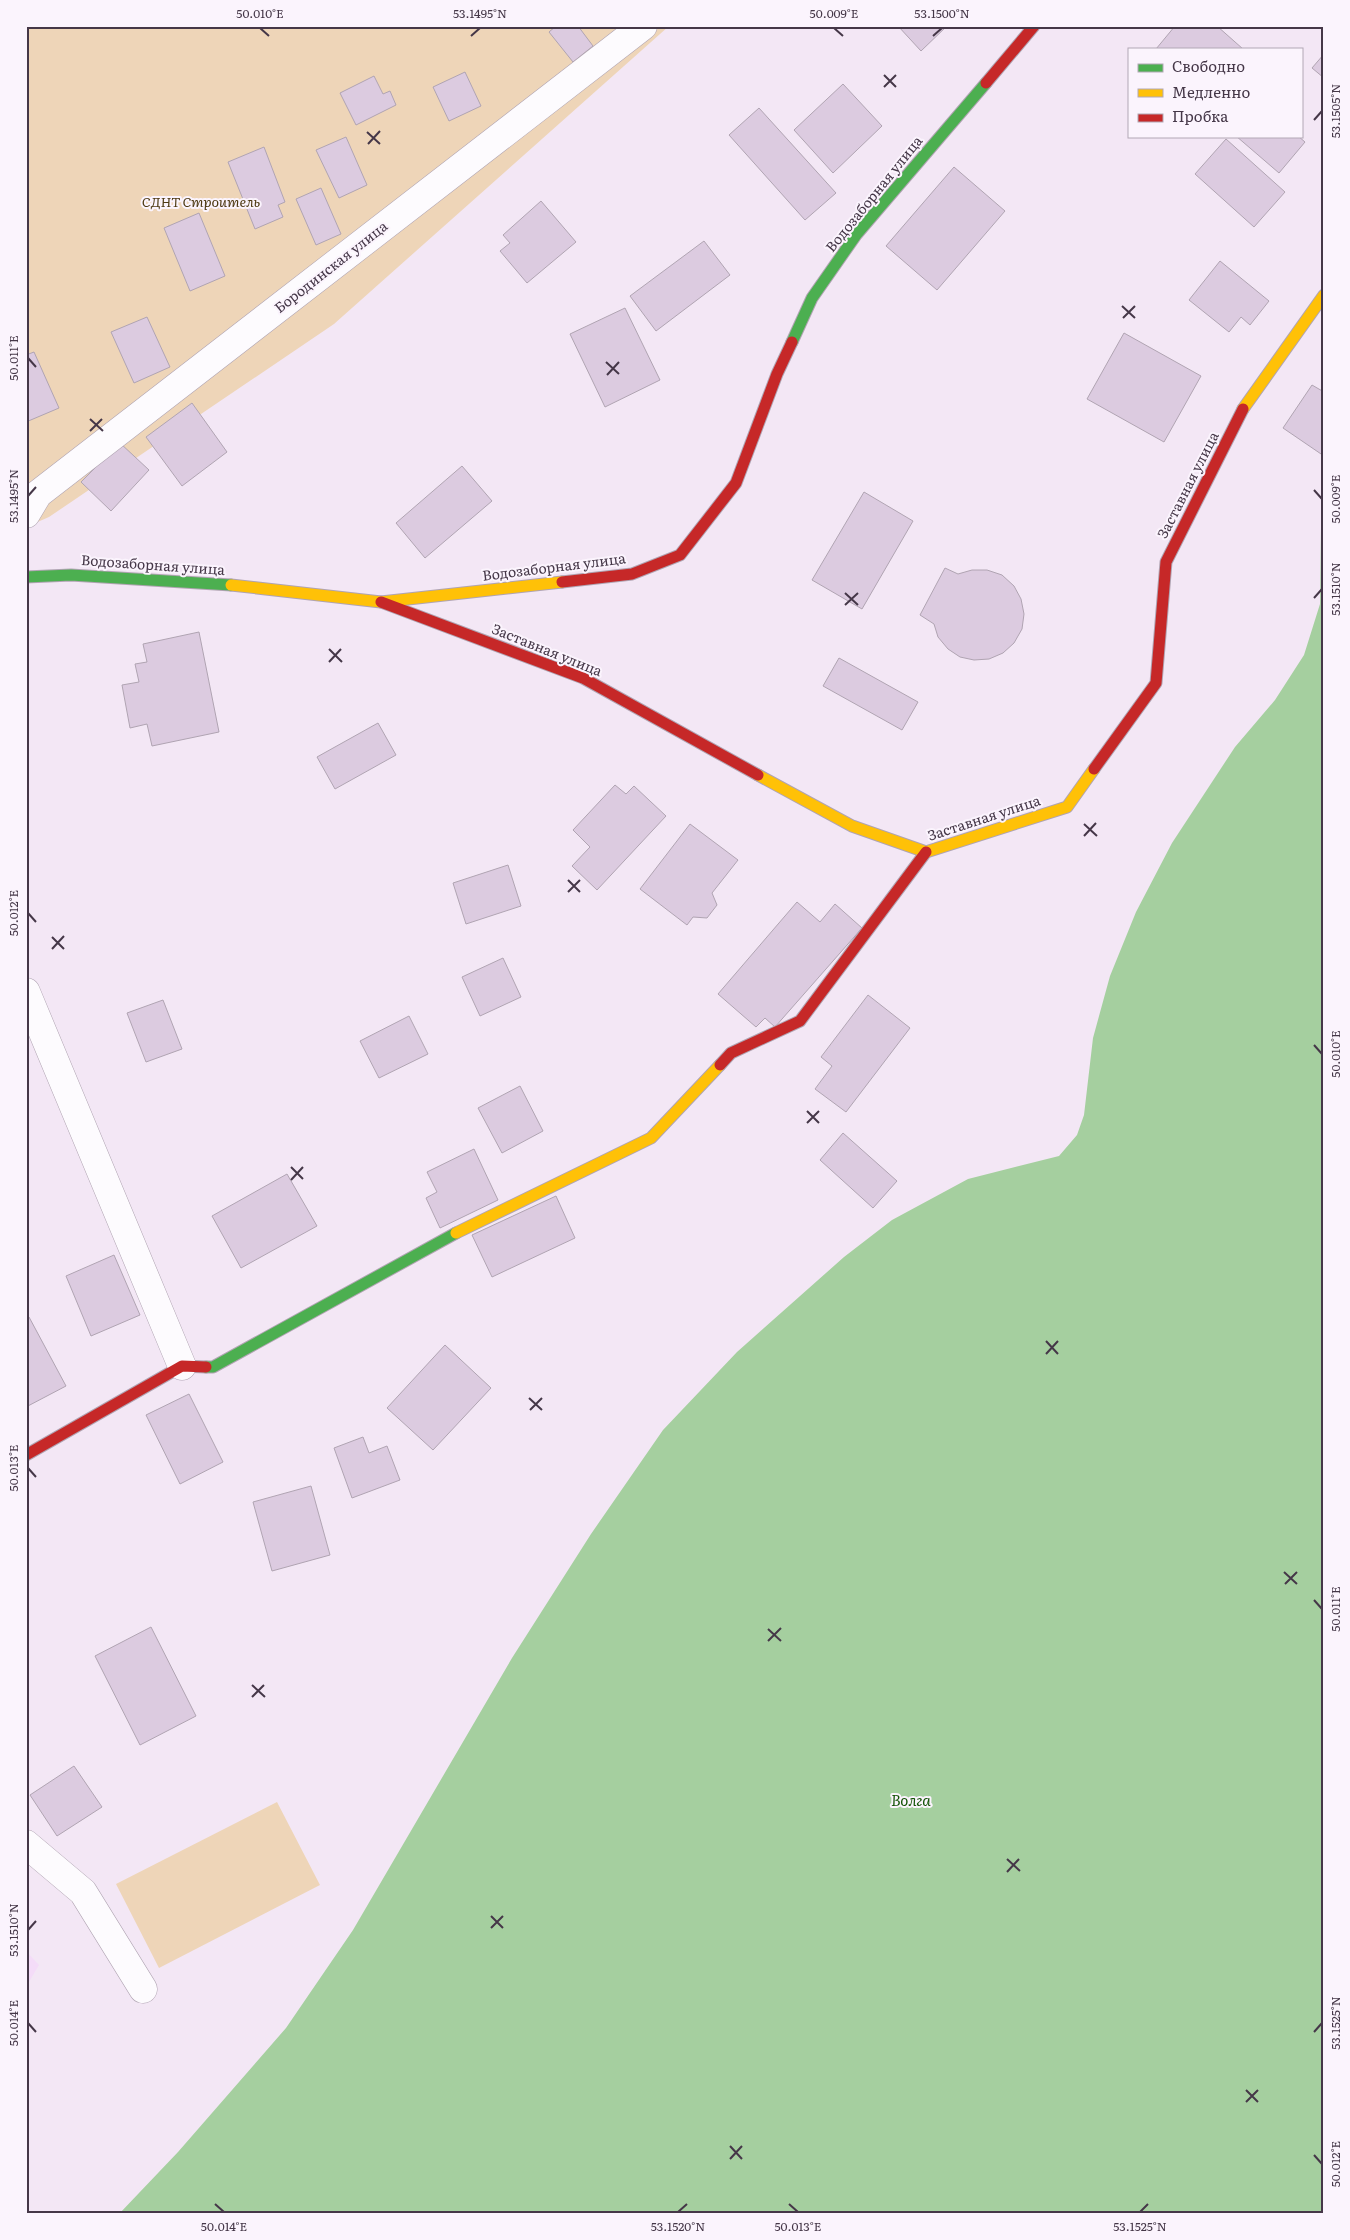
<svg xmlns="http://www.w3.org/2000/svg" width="1350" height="2240" font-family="Literata,serif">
<rect width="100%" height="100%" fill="#f3e7f5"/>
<!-- built -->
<path fill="#f4dcf8" d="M 26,1951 L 39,1965 L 26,1987 Z"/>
<!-- green -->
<path fill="#eed5b8" d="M 26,26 L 669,26 L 334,324 L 49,517 L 26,527 Z
M 277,1802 L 320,1885 L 159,1968 L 116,1884 Z"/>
<!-- water -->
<path fill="#a5cf9f" d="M 1324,519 L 1324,2214 L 119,2214 L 178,2152 L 286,2028 L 353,1930 L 512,1658 L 591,1534 L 663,1430 L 737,1352 L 844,1257 L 892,1220 L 968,1179 L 1059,1156 L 1077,1135 L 1084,1115 L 1093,1038 L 1110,976 L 1136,912 L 1172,843 L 1235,747 L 1275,700 L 1304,655 L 1320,604 L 1321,527 Z"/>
<!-- building -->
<path fill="#dccbe0" stroke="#b0a4b2" d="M 556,26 L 578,26 L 593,46 L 573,62 L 549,32 Z
M 898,26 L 947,26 L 921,51 Z
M 1175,26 L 1217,26 L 1243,49 L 1156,49 Z
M 1324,54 L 1324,78 L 1312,68 Z
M 465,72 L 481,106 L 449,121 L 433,87 Z
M 374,76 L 383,94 L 390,91 L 396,105 L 356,125 L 340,93 Z
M 843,84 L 882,126 L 833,173 L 794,130 Z
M 759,108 L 836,193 L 805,220 L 729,135 Z
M 1236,136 L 1298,136 L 1305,142 L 1279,173 Z
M 346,137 L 367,185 L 339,198 L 316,150 Z
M 1226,139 L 1285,192 L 1254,227 L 1195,174 Z
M 264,147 L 285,202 L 278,205 L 283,217 L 255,229 L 228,162 Z
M 954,167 L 1005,211 L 937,290 L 886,246 Z
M 321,188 L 341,234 L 316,245 L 296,199 Z
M 541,201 L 576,242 L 527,283 L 500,251 L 510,243 L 503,235 Z
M 199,213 L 225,276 L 190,291 L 164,228 Z
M 704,241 L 730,275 L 656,331 L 630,296 Z
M 1220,261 L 1269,301 L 1250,325 L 1241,317 L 1229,332 L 1189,300 Z
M 625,308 L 660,380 L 605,407 L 570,334 Z
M 147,317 L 170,367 L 134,383 L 111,332 Z
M 1124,333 L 1201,376 L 1164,442 L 1087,399 Z
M 34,352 L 59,408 L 26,422 L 26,355 Z
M 1312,385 L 1324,392 L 1324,456 L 1283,428 Z
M 192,403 L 227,452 L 182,486 L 146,437 Z
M 120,443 L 149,470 L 111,511 L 81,482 Z
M 462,466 L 492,501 L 425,558 L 396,523 Z
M 864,492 L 913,521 L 862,609 L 812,580 Z
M 945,568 L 958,574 L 972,570 L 987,570 L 1002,575 L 1014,586 L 1021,599 L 1024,614 L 1022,629 L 1014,643 L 1003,653 L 989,659 L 974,660 L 960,657 L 948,649 L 938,637 L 934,624 L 920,615 Z
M 199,632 L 219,732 L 152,746 L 147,724 L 130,728 L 122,685 L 139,682 L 135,664 L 147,662 L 143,644 Z
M 839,658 L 918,702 L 902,730 L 823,686 Z
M 378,723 L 396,755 L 335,789 L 317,757 Z
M 615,785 L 626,794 L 634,786 L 666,816 L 597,890 L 572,866 L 590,847 L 573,830 Z
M 690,824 L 738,860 L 712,893 L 717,905 L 707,918 L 693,917 L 687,925 L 640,889 Z
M 508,865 L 521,906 L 466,924 L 453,883 Z
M 797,902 L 820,922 L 835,904 L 862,928 L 775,1027 L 765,1018 L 756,1027 L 718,994 Z
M 503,958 L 521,997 L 480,1016 L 462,977 Z
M 868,995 L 910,1028 L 846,1112 L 815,1089 L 832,1066 L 821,1057 Z
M 163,1000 L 182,1049 L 146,1062 L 127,1013 Z
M 409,1016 L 428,1054 L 379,1078 L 360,1041 Z
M 520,1086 L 543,1131 L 502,1153 L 478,1108 Z
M 843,1133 L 897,1181 L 873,1208 L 820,1160 Z
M 474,1149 L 498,1200 L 440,1228 L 426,1198 L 437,1192 L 427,1172 Z
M 287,1174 L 317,1226 L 241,1268 L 212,1216 Z
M 556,1196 L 575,1238 L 492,1277 L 472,1235 Z
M 114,1255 L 140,1315 L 91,1336 L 66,1276 Z
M 29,1317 L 66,1386 L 26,1407 L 26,1319 Z
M 445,1345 L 491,1388 L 433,1450 L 387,1408 Z
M 189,1394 L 223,1462 L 180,1484 L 146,1415 Z
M 363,1437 L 369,1453 L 387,1446 L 400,1480 L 352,1498 L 334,1448 Z
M 311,1486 L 330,1555 L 272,1571 L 253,1502 Z
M 151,1627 L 196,1716 L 140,1745 L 95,1656 Z
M 74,1766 L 102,1807 L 57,1836 L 30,1795 Z"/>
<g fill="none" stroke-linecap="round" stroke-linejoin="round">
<defs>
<path id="street" d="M 26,514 L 38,494 L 643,26
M 26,992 L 182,1366
M 26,1844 L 83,1892 L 143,1989"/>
<path id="fast" d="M 792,342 L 812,298 L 856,235 L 986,83
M 26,577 L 71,575 L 231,585
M 206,1367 L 213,1367 L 456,1233"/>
<path id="slow" d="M 1243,409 L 1324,295
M 231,585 L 381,602 L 562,582
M 758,775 L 852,826 L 926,852 L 1067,807 L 1094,769
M 456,1233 L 651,1138 L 720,1065"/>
<path id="jam" d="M 986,83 L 1034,26
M 562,582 L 632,574 L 680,555 L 736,483 L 777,374 L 792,342
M 381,602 L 583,678 L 758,775
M 1094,769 L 1156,683 L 1166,562 L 1243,409
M 720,1065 L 731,1053 L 800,1021 L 926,852
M 26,1455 L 182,1366 L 206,1367"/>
</defs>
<!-- street casing -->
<use href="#street" stroke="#b0a4b2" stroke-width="29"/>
<!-- fast casing -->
<use href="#fast" stroke="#b0a4b2" stroke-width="13"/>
<!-- slow casing -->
<use href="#slow" stroke="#b0a4b2" stroke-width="13"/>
<!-- jam casing -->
<use href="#jam" stroke="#b0a4b2" stroke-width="13"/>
<!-- street -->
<use href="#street" stroke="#fdfbfe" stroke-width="28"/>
<!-- fast -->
<use href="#fast" stroke="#4caf50" stroke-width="11"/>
<!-- slow -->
<use href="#slow" stroke="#ffc107" stroke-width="11"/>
<!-- jam -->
<use href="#jam" stroke="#c62828" stroke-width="11"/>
</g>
<!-- ticks -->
<path fill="none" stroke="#453748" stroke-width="2" d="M 260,28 L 269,36M 834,28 L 843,36M 471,36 L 480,28M 933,36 L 942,28M 884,75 L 896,87M 884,87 L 896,75M 1314,120 L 1322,111M 367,132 L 380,144M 368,144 L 380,131M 1122,306 L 1135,318M 1123,318 L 1135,306M 28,358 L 36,367M 606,362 L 619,374M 607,375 L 619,362M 90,419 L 103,431M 90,431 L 102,419M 1314,490 L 1322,499M 28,496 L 36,487M 845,593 L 858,605M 1314,598 L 1322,589M 845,605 L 858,593M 329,649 L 342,662M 329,662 L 341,649M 1084,824 L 1097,836M 1084,836 L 1096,823M 568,880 L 580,892M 568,892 L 580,880M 28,913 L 36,922M 52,937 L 64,949M 52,949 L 64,936M 1314,1045 L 1322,1054M 807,1111 L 819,1123M 807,1123 L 819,1111M 291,1167 L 303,1179M 291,1180 L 303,1167M 1046,1341 L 1058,1354M 1046,1354 L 1058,1341M 529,1398 L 542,1410M 530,1410 L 542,1398M 28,1468 L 36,1477M 1284,1572 L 1297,1584M 1285,1584 L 1297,1572M 1314,1600 L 1322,1609M 768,1629 L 781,1641M 768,1641 L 781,1628M 252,1685 L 265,1697M 252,1697 L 264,1685M 1007,1859 L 1020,1871M 1007,1872 L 1019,1859M 491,1916 L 503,1928M 491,1928 L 503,1916M 28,1930 L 36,1921M 28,2023 L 36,2032M 1314,2032 L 1322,2023M 1246,2090 L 1258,2102M 1246,2102 L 1258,2090M 730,2146 L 742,2159M 1314,2155 L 1322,2164M 730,2159 L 742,2146M 215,2204 L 224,2212M 789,2204 L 798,2212M 678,2212 L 687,2204M 1140,2212 L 1148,2204"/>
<g text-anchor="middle" stroke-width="4" stroke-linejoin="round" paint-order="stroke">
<!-- street labels -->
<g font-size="14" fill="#453748" stroke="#fbf4fd">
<text transform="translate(874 194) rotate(-51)" y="5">Водозаборная улица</text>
<text transform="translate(331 267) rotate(-38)" y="5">Бородинская улица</text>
<text transform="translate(1188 485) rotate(-63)" y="5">Заставная улица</text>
<text transform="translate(153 565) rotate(4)" y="5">Водозаборная улица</text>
<text transform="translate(554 567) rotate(-7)" y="5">Водозаборная улица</text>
<text transform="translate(547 650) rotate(22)" y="5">Заставная улица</text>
<text transform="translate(984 818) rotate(-18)" y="5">Заставная улица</text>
</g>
<!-- park labels -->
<g font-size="14" font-style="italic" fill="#4d3912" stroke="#fbf4fd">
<text x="201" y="207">СДНТ Строитель</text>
</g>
<!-- water labels -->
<g font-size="15" font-style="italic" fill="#135306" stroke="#fbf4fd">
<text x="911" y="1806">Волга</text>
</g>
</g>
<!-- border -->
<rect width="1350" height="2240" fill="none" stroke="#fbf4fd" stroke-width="55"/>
<!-- legend -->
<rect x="1128" y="48" width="175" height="90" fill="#fbf4fd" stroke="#b2a8b5"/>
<rect x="1138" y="64" width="25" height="8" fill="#4caf50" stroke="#b2a8b5"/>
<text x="1172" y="72" font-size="15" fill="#453748">Свободно</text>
<rect x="1138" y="89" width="25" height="8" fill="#ffc107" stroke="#b2a8b5"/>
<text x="1172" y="98" font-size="15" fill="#453748">Медленно</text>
<rect x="1138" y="114" width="25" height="8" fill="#c62828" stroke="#b2a8b5"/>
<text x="1172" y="122" font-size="15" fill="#453748">Пробка</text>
<rect x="28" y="28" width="1294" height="2184" fill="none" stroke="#453748" stroke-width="2"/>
<g font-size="12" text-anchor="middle" fill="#453748">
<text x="260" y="18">50.010°E</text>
<text x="480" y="18">53.1495°N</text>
<text x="834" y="18">50.009°E</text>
<text x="942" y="18">53.1500°N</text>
<text transform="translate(1336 111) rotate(-90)" y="4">53.1505°N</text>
<text transform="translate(14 358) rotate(-90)" y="4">50.011°E</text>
<text transform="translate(14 496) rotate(-90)" y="4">53.1495°N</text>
<text transform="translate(1336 499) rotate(-90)" y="4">50.009°E</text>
<text transform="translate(1336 589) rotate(-90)" y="4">53.1510°N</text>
<text transform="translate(14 913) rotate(-90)" y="4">50.012°E</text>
<text transform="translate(1336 1054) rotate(-90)" y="4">50.010°E</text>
<text transform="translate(14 1468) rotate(-90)" y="4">50.013°E</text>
<text transform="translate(1336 1609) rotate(-90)" y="4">50.011°E</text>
<text transform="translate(14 1930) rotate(-90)" y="4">53.1510°N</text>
<text transform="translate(1336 2023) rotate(-90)" y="4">53.1525°N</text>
<text transform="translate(14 2023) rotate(-90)" y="4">50.014°E</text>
<text transform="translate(1336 2164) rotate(-90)" y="4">50.012°E</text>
<text x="224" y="2231">50.014°E</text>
<text x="678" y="2231">53.1520°N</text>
<text x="798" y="2231">50.013°E</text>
<text x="1140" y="2231">53.1525°N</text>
</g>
</svg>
